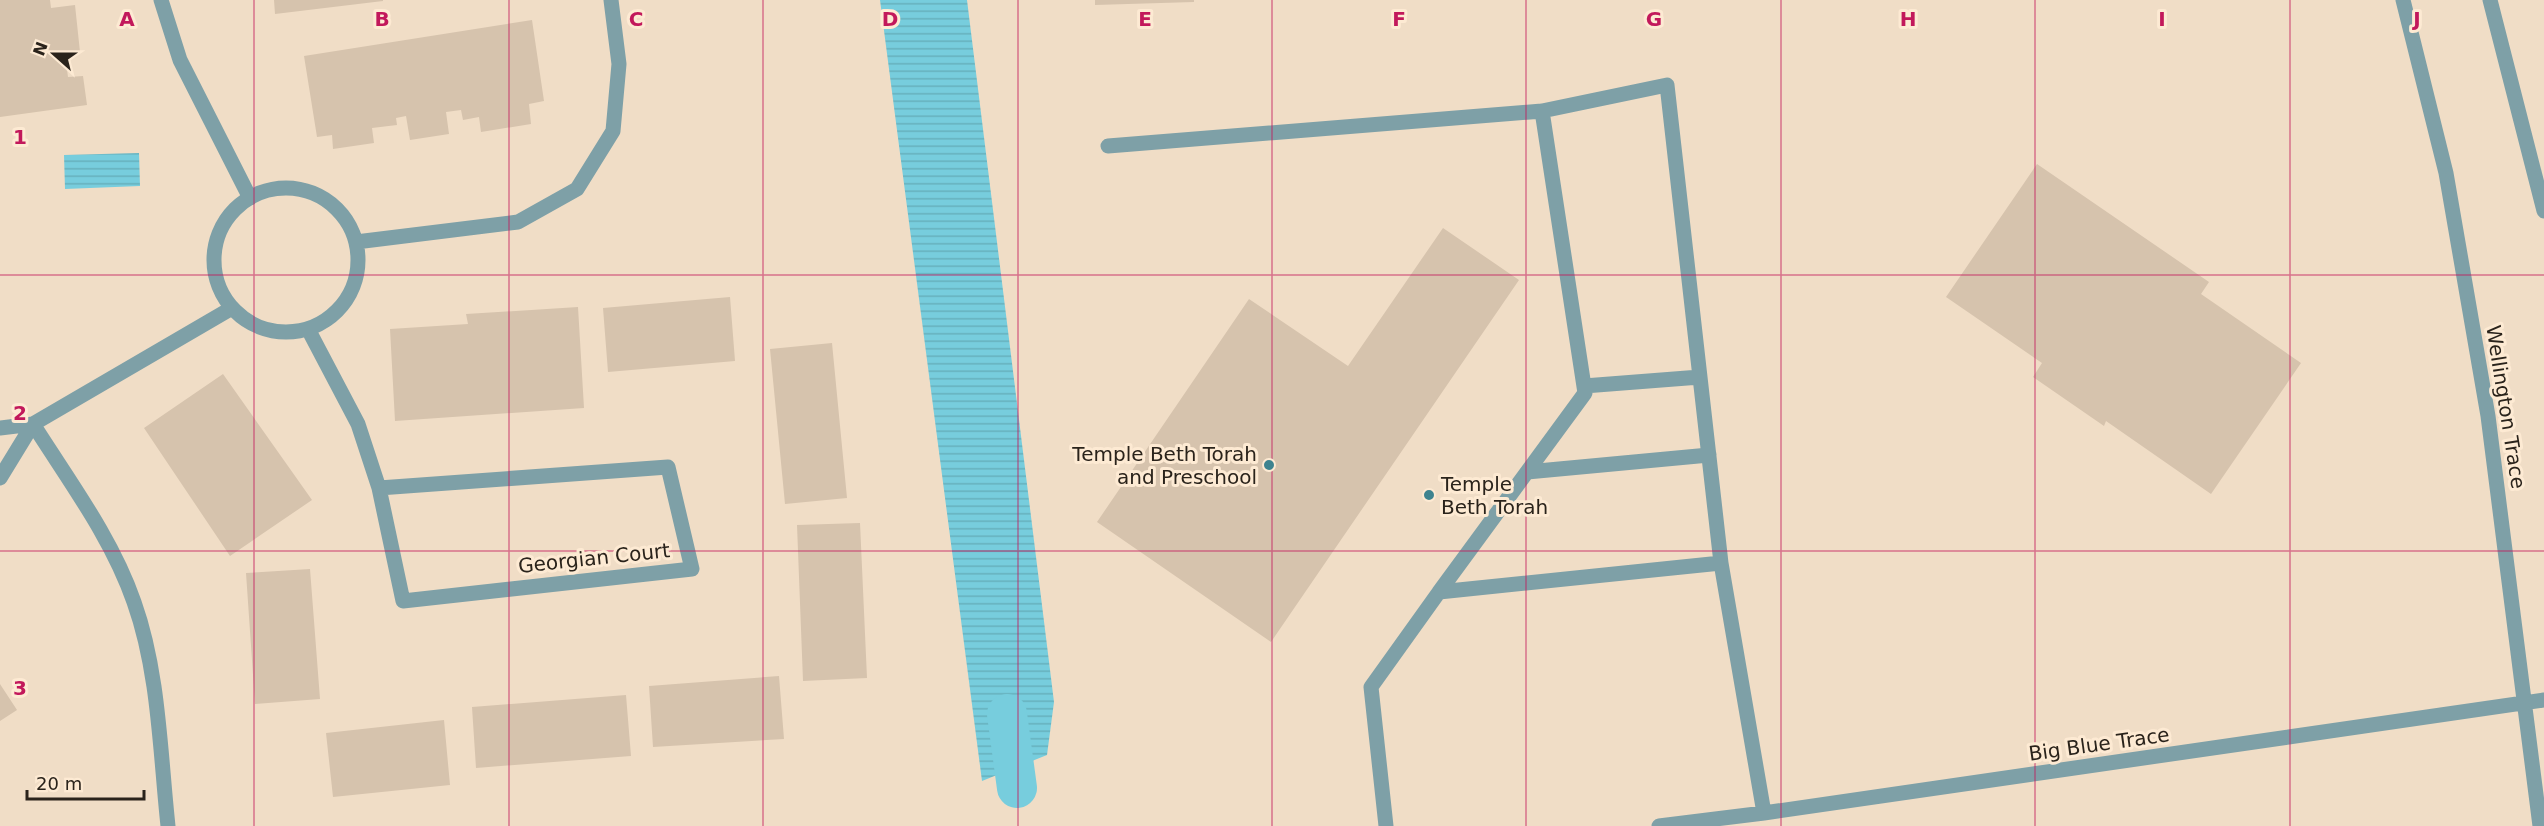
<svg xmlns="http://www.w3.org/2000/svg" width="2544" height="826" font-family="'DejaVu Sans',sans-serif">
<defs>
<pattern id="water-rules" width="6" height="5" patternUnits="userSpaceOnUse" patternTransform="scale(1.5)"><rect width="6" height="5" fill="#77cddd"/><path d="M0 2.5h6" fill="none" stroke="#67b0bd"/></pattern>
</defs>
<rect width="100%" height="100%" fill="#f0ddc6"/>
<!-- water -->
<path fill="url(#water-rules)" d="M 880,0 L 967,0 L 1054,702 L 1047,755 L 982,781 Z
M 139,153 L 140,186 L 65,189 L 64,155 Z"/>
<g fill="none" stroke-linecap="round" stroke-linejoin="round">
<!-- canal -->
<path stroke="#77cddd" stroke-width="40" d="M 1007,714 L 1017,788"/>
</g>
<!-- building -->
<path fill="#d6c3ad" d="M 0,0 L 50,0 L 51,8 L 75,5 L 80,52 L 65,54 L 68,77 L 83,76 L 87,105 L 0,117 Z
M 274,0 L 383,0 L 383,1 L 275,14 Z
M 1095,0 L 1194,0 L 1194,2 L 1095,5 Z
M 532,20 L 544,101 L 529,104 L 531,124 L 481,132 L 479,117 L 463,120 L 461,110 L 446,112 L 449,134 L 410,140 L 406,116 L 396,118 L 397,125 L 372,128 L 374,143 L 333,149 L 332,135 L 317,137 L 304,56 Z
M 2037,164 L 2209,282 L 2201,294 L 2301,363 L 2211,494 L 2106,421 L 2104,426 L 2033,377 L 2042,363 L 1946,297 Z
M 1443,228 L 1519,280 L 1271,642 L 1097,522 L 1249,299 L 1348,366 Z
M 730,297 L 735,361 L 608,372 L 603,308 Z
M 578,307 L 584,408 L 395,421 L 390,329 L 468,324 L 466,314 Z
M 832,343 L 847,498 L 785,504 L 770,349 Z
M 223,374 L 312,500 L 230,556 L 144,428 Z
M 860,523 L 867,678 L 803,681 L 797,525 Z
M 310,569 L 320,699 L 255,704 L 246,573 Z
M 779,676 L 784,739 L 653,747 L 649,686 Z
M 0,684 L 17,710 L 0,721 Z
M 626,695 L 631,756 L 476,768 L 472,707 Z
M 444,720 L 450,785 L 333,797 L 326,733 Z"/>
<g fill="none" stroke-linecap="round" stroke-linejoin="round">
<!-- minor -->
<path stroke="#7ea0a7" stroke-width="15" d="M 161,0 L 180,60 L 250,198
M 2403,0 L 2446,173 L 2488,416 L 2540,826
M 2490,0 L 2544,211
M 1108,146 L 1542,111 L 1667,85 L 1721,563
M214 260a72 72 0 1 1 144 0a72 72 0 1 1-144 0Z
M 356,242 L 518,222 L 577,189 L 613,131 L 619,64 L 611,0
M 308,329 L 358,424 L 379,488 L 403,601 L 692,569 L 668,467 L 379,488
M 1584,386 L 1700,377
M 0,428 L 33,424
M 1527,472 L 1709,455
M 0,478 L 33,424
M 1439,592 L 1585,393 L 1542,111
M 168,826 C 160,752 159,672 134,602 C 112,538 69,481 33,424 L 232,308
M 1386,826 L 1371,687 L 1439,592 L 1721,563 L 1764,813
M 1659,826 L 1764,813 L 2544,700"/>
</g>
<!-- grid -->
<path fill="none" stroke="#c2185b" stroke-width="1.5" stroke-opacity="0.55" d="M 254,0 L 254,826M 509,0 L 509,826M 763,0 L 763,826M 1018,0 L 1018,826M 1272,0 L 1272,826M 1526,0 L 1526,826M 1781,0 L 1781,826M 2035,0 L 2035,826M 2290,0 L 2290,826M 0,275 L 2544,275M 0,551 L 2544,551"/>
<!-- markers -->
<g fill="#3e838f" stroke="#fdead3" stroke-width="2">
<circle cx="1269" cy="465" r="6"/>
<circle cx="1429" cy="495" r="6"/>
</g>
<g text-anchor="middle" stroke-width="6" stroke-linejoin="round" paint-order="stroke">
<!-- street labels -->
<g font-size="20" fill="#2a231b" stroke="#fdead3">
<text transform="translate(2506 407) rotate(81)" y="7">Wellington Trace</text>
<text transform="translate(594 558) rotate(-6)" y="7">Georgian Court</text>
<text transform="translate(2099 744) rotate(-8)" y="7">Big Blue Trace</text>
</g>
<!-- poi labels -->
<g font-size="20" fill="#2a231b" stroke="#fdead3" text-anchor="end">
<text x="1257" y="461">Temple Beth Torah<tspan x="1257" dy="23">and Preschool</tspan></text>
<text x="1441" y="491" text-anchor="start">Temple<tspan x="1441" dy="23">Beth Torah</tspan></text>
</g>
</g>
<g font-size="20" text-anchor="middle" font-weight="bold" fill="#c2185b" stroke="#fdead3" stroke-width="6" stroke-linejoin="round" paint-order="stroke">
<text x="127" y="26">A</text>
<text x="382" y="26">B</text>
<text x="636" y="26">C</text>
<text x="890" y="26">D</text>
<text x="1145" y="26">E</text>
<text x="1399" y="26">F</text>
<text x="1654" y="26">G</text>
<text x="1908" y="26">H</text>
<text x="2162" y="26">I</text>
<text x="2417" y="26">J</text>
<text x="20" y="144">1</text>
<text x="20" y="420">2</text>
<text x="20" y="695">3</text>
</g>
<!-- north arrow -->
<g transform="translate(54 54) rotate(291)" stroke="#fdead3" stroke-width="4.5" paint-order="stroke">
<path d="M0-4.5L10 22L0 15L-10 22Z" fill="#2a231b"/>
<text y="-9" font-size="16" font-weight="bold" text-anchor="middle" fill="#2a231b">N</text>
</g>
<!-- scale -->
<path d="M27 790v9h117v-9" fill="none" stroke="#2a231b" stroke-width="3"/>
<text x="36" y="790" font-size="18" fill="#2a231b" stroke="#fdead3" stroke-width="4.5" paint-order="stroke">20 m</text>
</svg>
